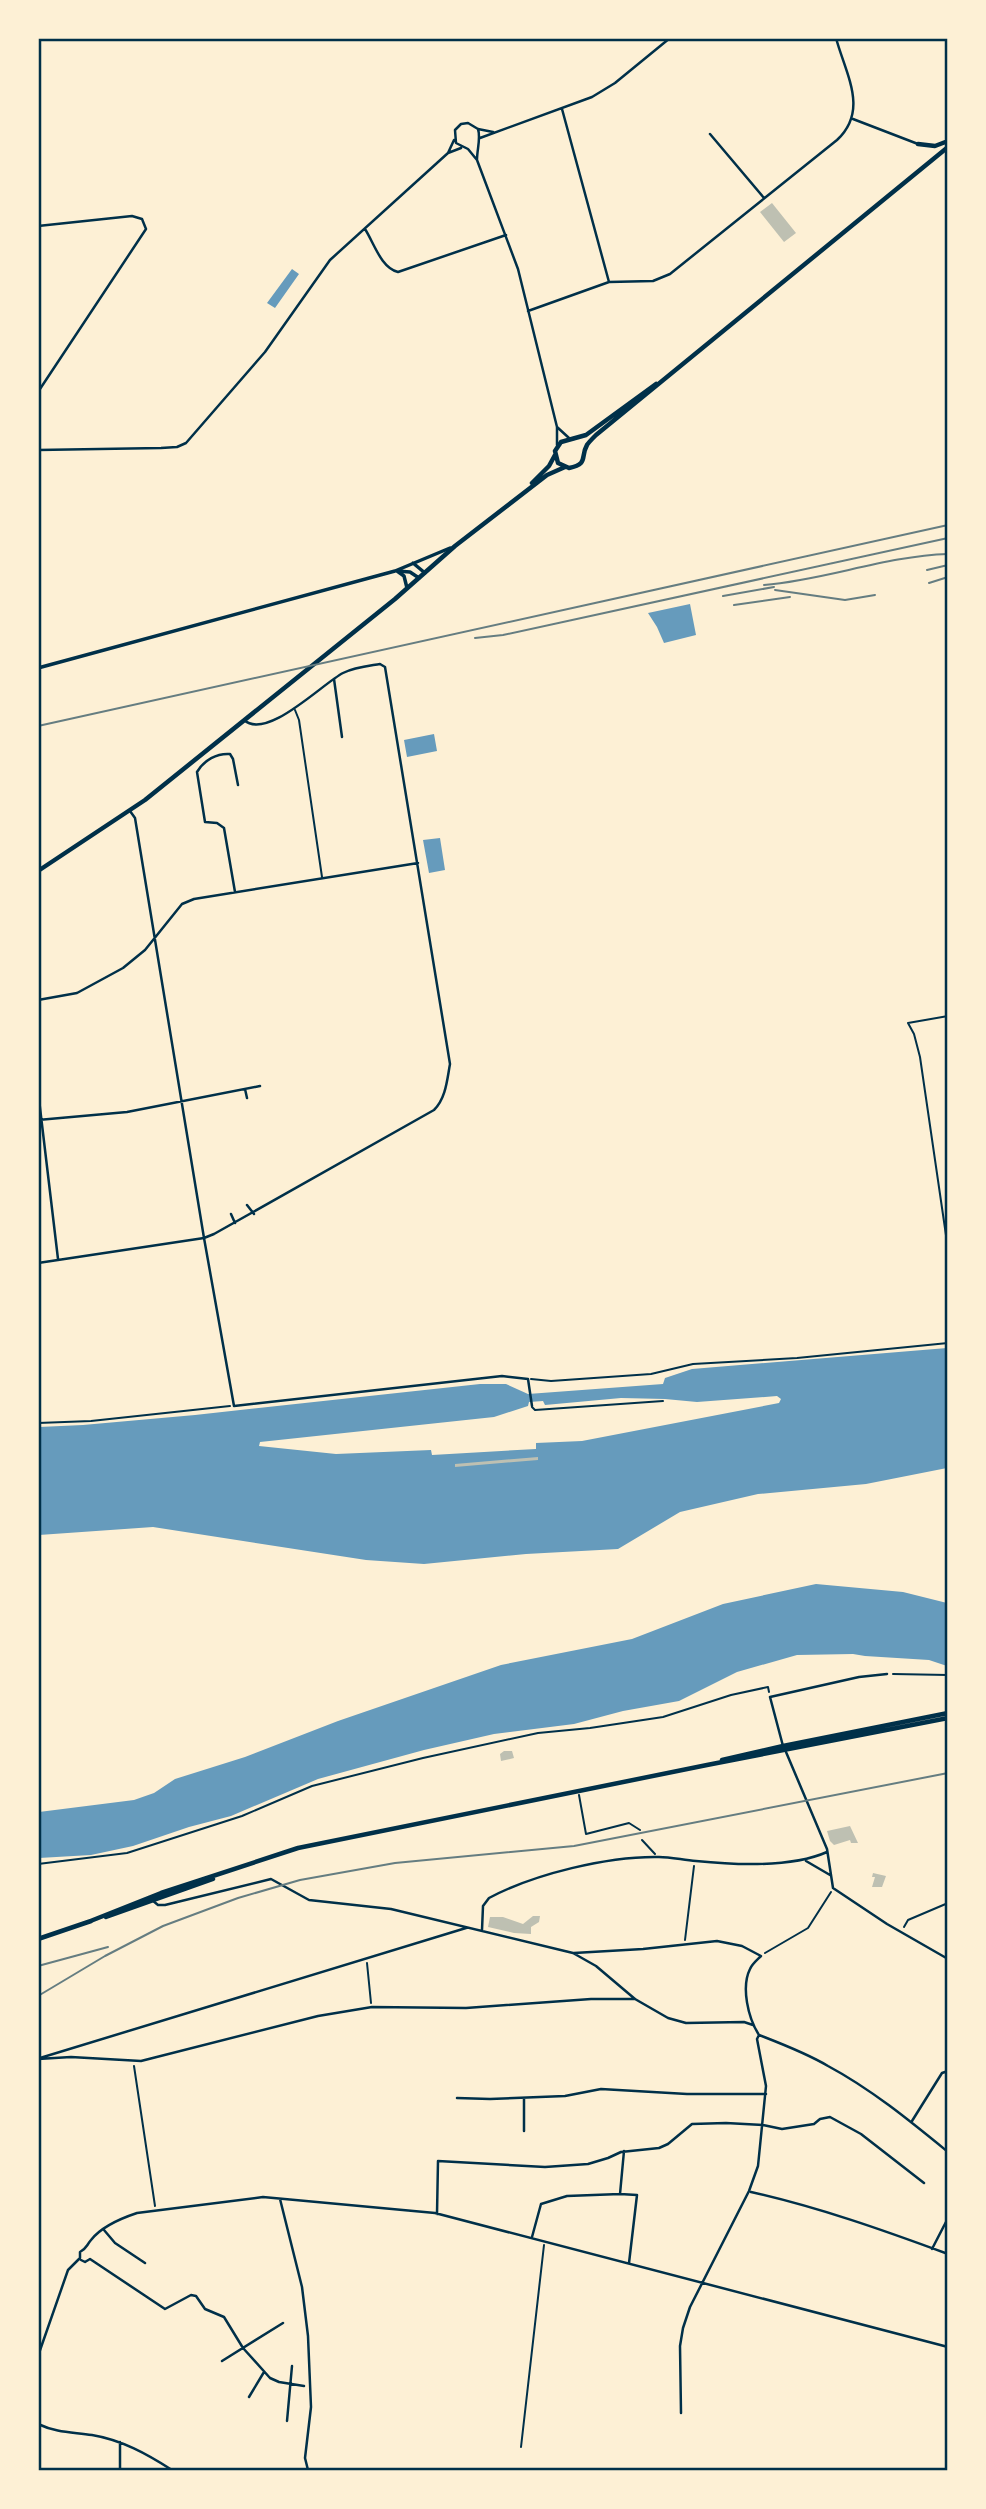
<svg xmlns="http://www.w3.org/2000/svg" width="986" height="2509" font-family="'IBM Plex Serif',serif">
<rect width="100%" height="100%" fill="#fdf0d5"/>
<!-- water -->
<path fill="#669bbc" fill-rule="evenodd" d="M 292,269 L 299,274 L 275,308 L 267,303 Z
M 690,604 L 696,635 L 664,643 L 657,627 L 648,613 Z
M 434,734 L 437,751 L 407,757 L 404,740 Z
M 440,838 L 445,870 L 429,873 L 423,840 Z
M 947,1348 L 947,1468 L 866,1484 L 758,1494 L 680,1512 L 618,1549 L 526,1554 L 424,1564 L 366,1560 L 153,1527 L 39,1535 L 39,1427 L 83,1425 L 195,1415 L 480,1384 L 506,1384 L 528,1394 L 663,1384 L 665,1378 L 692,1369 ZM 777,1396 L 781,1399 L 779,1403 L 582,1441 L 536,1443 L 536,1449 L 432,1455 L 431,1450 L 336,1454 L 259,1446 L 260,1442 L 494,1417 L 528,1406 L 529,1402 L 543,1401 L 545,1405 L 621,1398 L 665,1399 L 697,1402 Z
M 816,1584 L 903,1592 L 947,1603 L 947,1666 L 929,1660 L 865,1656 L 853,1654 L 797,1655 L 737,1672 L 679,1701 L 623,1711 L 574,1724 L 494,1734 L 424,1750 L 318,1779 L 231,1816 L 189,1827 L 133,1846 L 91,1855 L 39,1858 L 39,1812 L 134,1800 L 154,1793 L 175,1779 L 245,1757 L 338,1721 L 501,1665 L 632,1639 L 723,1604 Z"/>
<!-- building -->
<path fill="#bec0b2" d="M 772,203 L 796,233 L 784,242 L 760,212 Z
M 538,1457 L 538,1460 L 455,1467 L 455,1464 Z
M 504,1751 L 512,1751 L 514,1758 L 501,1761 L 500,1754 Z
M 850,1826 L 858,1843 L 851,1843 L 850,1840 L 834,1845 L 830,1841 L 827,1831 Z
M 873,1873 L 886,1876 L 882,1887 L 872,1887 L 875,1877 L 872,1877 Z
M 533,1916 L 540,1916 L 539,1922 L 531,1927 L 531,1934 L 514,1933 L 488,1927 L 490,1917 L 503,1917 L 523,1924 Z"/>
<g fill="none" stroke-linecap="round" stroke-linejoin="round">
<!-- path -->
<path stroke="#003049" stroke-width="2" d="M 948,1016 L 908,1023 L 914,1034 L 920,1057 L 948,1249
M 531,1379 L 551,1381 L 651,1374 L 693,1364 L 797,1358 L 948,1343
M 38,1423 L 91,1421 L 230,1406
M 893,1674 L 948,1675
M 579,1795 L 586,1834 L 629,1823 L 640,1830
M 642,1840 L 655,1854
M 38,1864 L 127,1853 L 242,1816 L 312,1786 L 423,1758 L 538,1733 L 590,1728 L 663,1717 L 731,1695 L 768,1687 L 769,1692
M 904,1927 L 908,1920 L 948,1903
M 685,1940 L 694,1866
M 765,1953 L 808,1928 L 831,1892
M 367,1963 L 371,2003
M 134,2066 L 155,2206
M 521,2447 L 544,2245"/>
<!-- service -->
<path stroke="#003049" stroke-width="2" d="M 295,710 L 299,720 L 322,877"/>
<!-- pedestrian -->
<path stroke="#003049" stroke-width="2" d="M 532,1407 L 535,1410 L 663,1401"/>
<!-- minor -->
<path stroke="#003049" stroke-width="2.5" d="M 562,109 L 609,282
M 853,119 L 918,144
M 478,129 C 481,138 477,149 477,160 L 518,269 L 557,427 L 557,445
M 710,134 L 764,198
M 480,138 L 592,97 L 615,83 L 670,38
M 448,153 L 461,148
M 477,160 L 468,149 L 456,143 L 455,130 L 461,124 L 468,123 L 478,129 L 493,132
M 38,226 L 132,216 L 142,219 L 146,229 L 38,392
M 365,229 C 374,243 381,268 398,272 L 506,235
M 528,311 L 609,282 L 653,281 L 670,274 L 837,140 C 869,110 846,75 836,38
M 557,427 L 569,438
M 38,450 L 161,448 L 177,447 L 186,443 L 265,352 L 330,260 L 448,153 L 454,140
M 334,679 L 342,737
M 130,811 L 135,818 L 204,1238 L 234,1406 L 502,1376 L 528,1379 L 532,1406
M 235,892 L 224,828 L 217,823 L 205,822 L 197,772 C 204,760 217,753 230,754 L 233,759 L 238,785
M 38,1000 L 77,993 L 123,968 L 145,950 L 182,904 L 194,899 L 418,863
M 245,1089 L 247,1098
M 38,1091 L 58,1259
M 38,1120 L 127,1112 L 260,1086
M 247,1205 L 254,1214
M 231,1214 L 235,1223
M 38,1263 L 204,1238 L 214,1234 L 434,1110 C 446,1098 447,1080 450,1064 L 385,667 L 380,664 C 368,666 355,667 343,673 C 323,683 267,741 244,720
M 783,1746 L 770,1697 L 859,1677 L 887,1674
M 786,1752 L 827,1849 L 833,1888 L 887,1924 L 948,1959
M 806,1861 L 830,1875
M 152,1900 L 158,1905 L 165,1905 L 271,1879 L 309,1900 L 391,1909 L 573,1953 L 596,1966 L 635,1999 L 668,2018 L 686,2023 L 744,2022 L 753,2025
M 482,1930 L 483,1906 L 489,1898 C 534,1874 608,1856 659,1857 C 671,1857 683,1860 696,1861 C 735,1865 791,1868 827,1852
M 574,1953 L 643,1949 L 717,1941 L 742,1946 L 761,1956 C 757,1960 752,1964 750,1969 C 741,1987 748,2018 759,2035
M 759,2035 C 782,2044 806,2053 828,2066 C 871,2089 910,2121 948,2152
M 40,2058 L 466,1928
M 38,2059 L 71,2057 L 141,2061 L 318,2016 L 372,2007 L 466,2008 L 591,1999 L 635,1999
M 457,2098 L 490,2099 L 565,2096 L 601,2089 L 687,2094 L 766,2094
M 524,2098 L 524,2131
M 912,2121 L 942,2073 L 948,2071
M 624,2151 L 620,2194 L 637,2195 L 629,2263
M 751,2192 C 818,2207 883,2230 948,2254
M 280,2199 L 302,2287 L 308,2336 L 311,2407 L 305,2458 L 308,2470
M 437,2214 L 438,2161 L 545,2167 L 588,2164 L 608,2158 L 621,2152 L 659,2148 L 668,2144 L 692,2124 L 726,2123 L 763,2125 L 782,2129 L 814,2124 L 820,2119 L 830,2117 L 861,2134 L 924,2183
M 104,2230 L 115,2243 L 145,2263
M 532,2237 L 541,2204 L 567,2196 L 620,2194
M 932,2249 L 948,2218
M 81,2260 L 85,2262 L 90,2259 L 165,2309 L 191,2295 L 196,2296 L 205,2309 L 224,2317 L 243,2348 L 270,2378 L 279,2382 L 304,2386
M 38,2356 L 68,2270 L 80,2258 L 80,2252 C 87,2248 86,2246 91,2240 C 101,2227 122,2218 137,2213 L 263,2197 L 435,2213 L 948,2347
M 222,2361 L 283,2323
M 249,2397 L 264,2372
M 681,2413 L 680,2346 L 683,2328 L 690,2307 L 749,2191 L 758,2166 L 766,2086 L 757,2039 L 759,2035
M 287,2421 L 292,2366
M 38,2424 C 57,2433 72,2432 92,2435 C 122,2440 147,2454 172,2470
M 120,2442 L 120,2470"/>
<!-- secondary -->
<path stroke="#003049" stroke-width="3.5" d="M 413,563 L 425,573
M 397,571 L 410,572 L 419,578
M 397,571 L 404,576 L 407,588
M 38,668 L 395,571 L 450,548"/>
<!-- primary -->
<path stroke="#003049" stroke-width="4.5" d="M 918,144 L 935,146 L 948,141
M 656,384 L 586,435 L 561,442 L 555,451 L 558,463 L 569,468 C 589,464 580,457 587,445 C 588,443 594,437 596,435 L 948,147
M 532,483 L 549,466 L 555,455
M 38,871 L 145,800 L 395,599 L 455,546 L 547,475 L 565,467
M 722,1760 L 783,1746 L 948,1713
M 106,1917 L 213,1879
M 88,1922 L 161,1893 L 298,1848 L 707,1765 L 948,1718
M 38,1939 L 91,1921"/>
<!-- rail -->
<path stroke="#657d81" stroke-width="2" d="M 927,570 L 948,565
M 929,583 L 948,577
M 764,585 C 826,580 885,556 948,554
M 775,590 L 845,600 L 875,595
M 723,596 L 774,587
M 734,605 L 790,597
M 475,638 L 503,635 L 948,538
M 38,726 L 948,525
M 38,1966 L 108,1947
M 38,1996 L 105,1956 L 163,1926 L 238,1898 L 300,1880 L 395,1863 L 574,1846 L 948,1773"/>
</g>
<!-- border -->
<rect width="986" height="2509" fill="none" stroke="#fdf0d5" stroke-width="80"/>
<rect x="40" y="40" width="906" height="2429" fill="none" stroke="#003049" stroke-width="2.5"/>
</svg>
